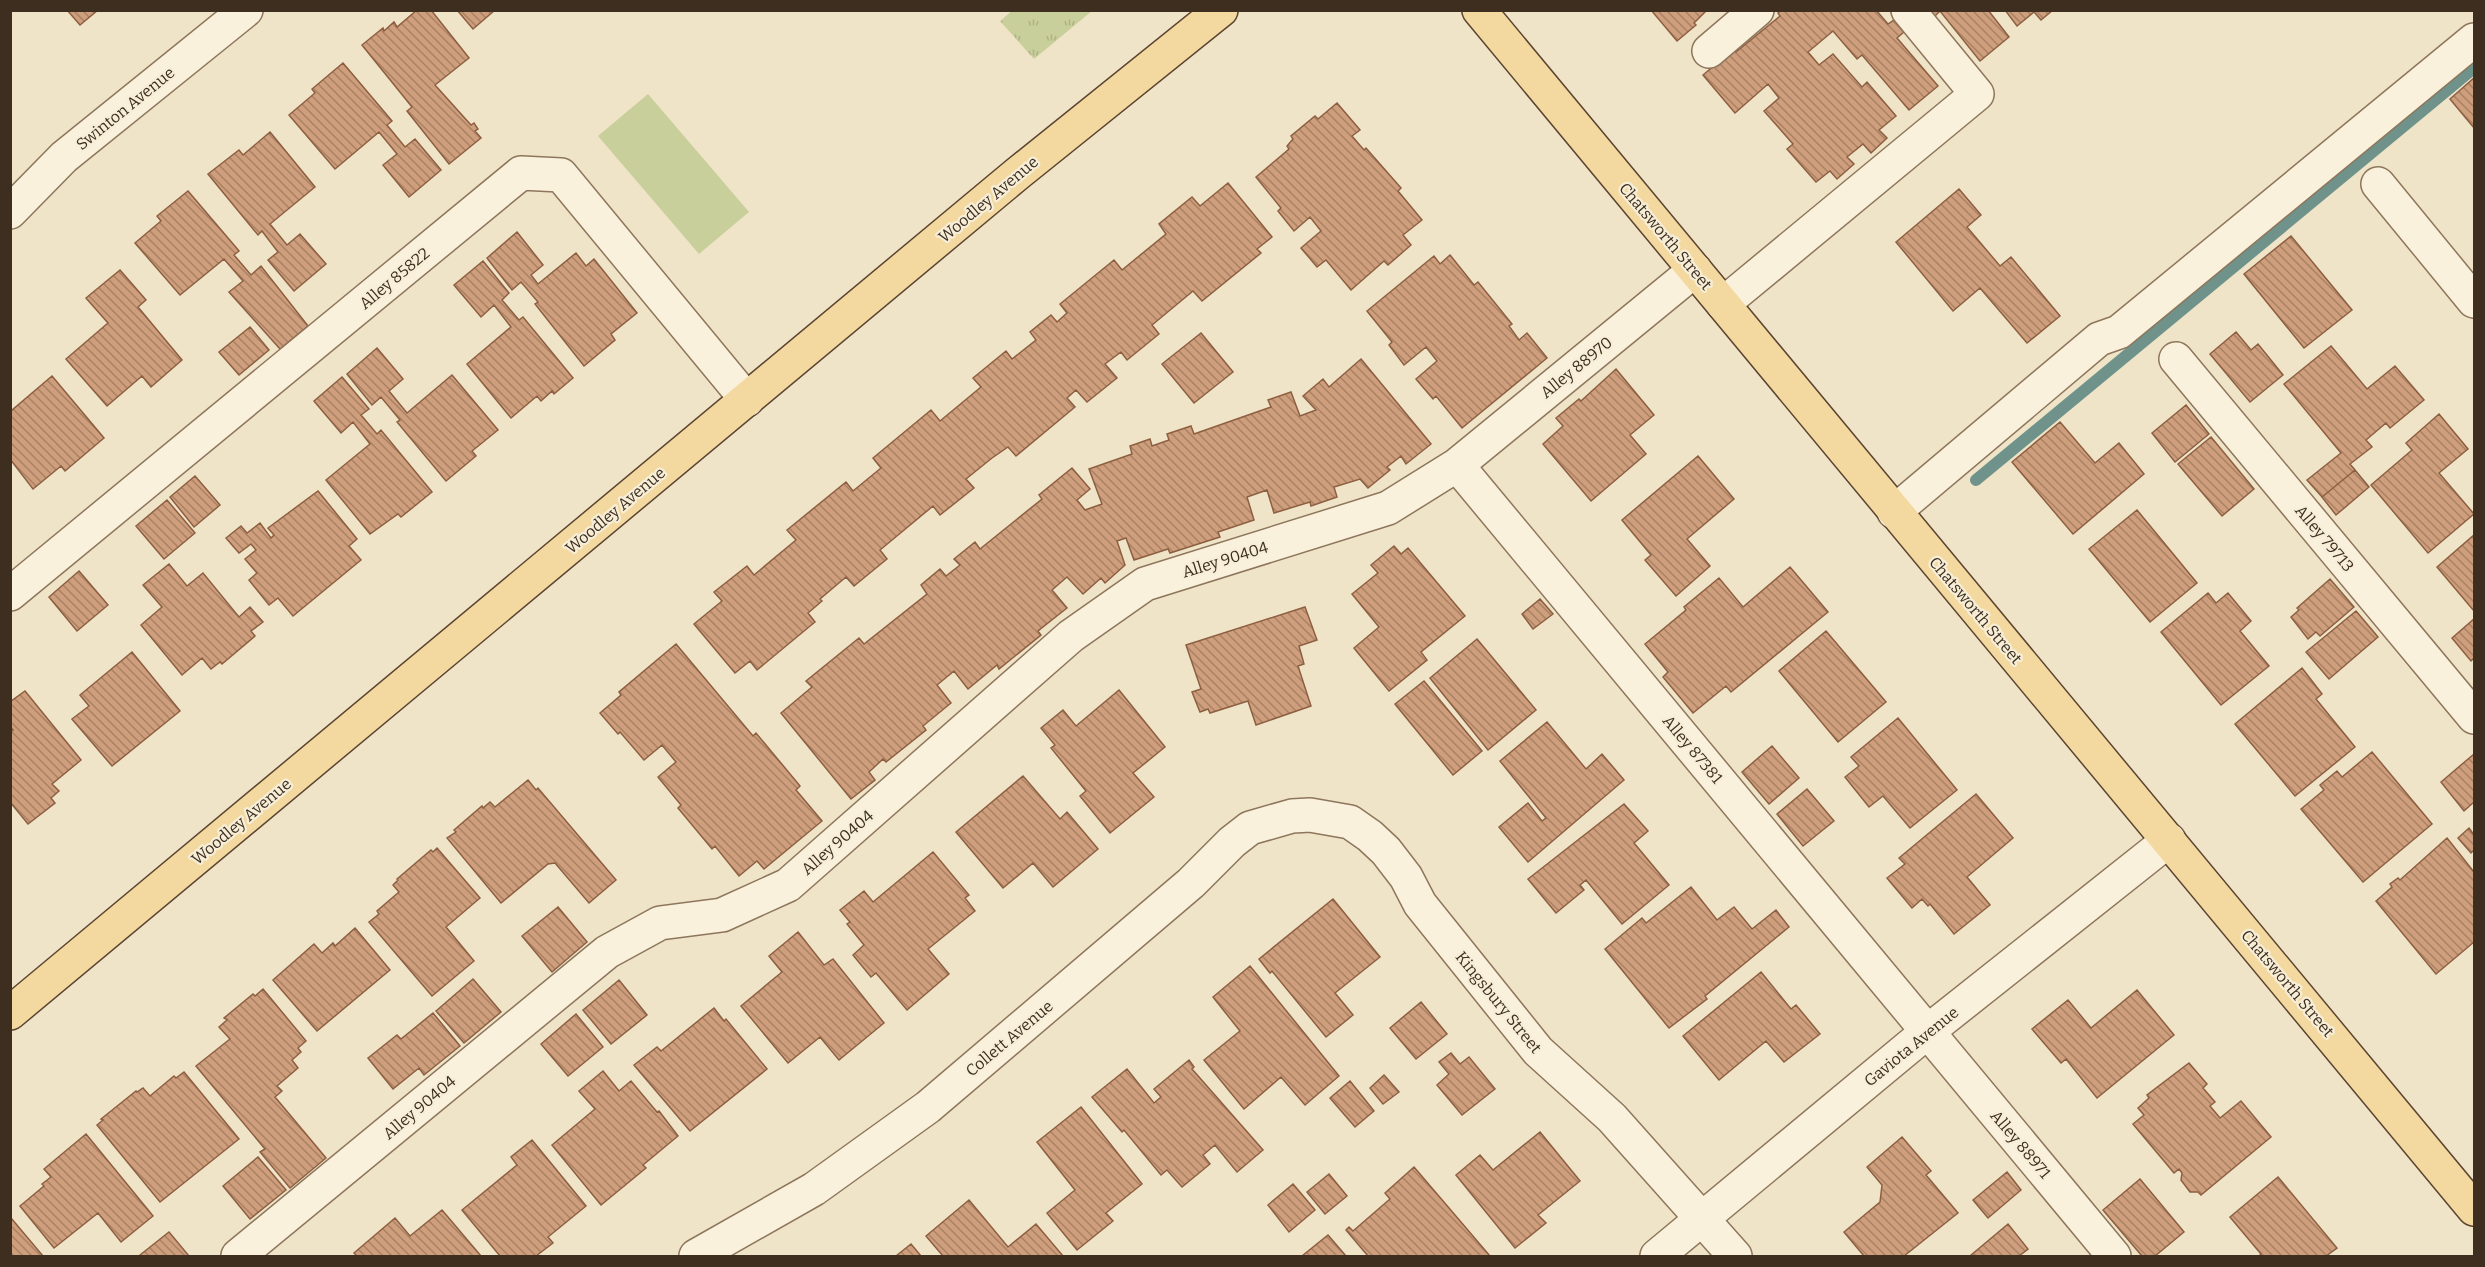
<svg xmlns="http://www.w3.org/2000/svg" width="2485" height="1267" font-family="Bitter,serif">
<defs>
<pattern id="grass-tufts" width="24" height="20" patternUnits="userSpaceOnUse" patternTransform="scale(1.5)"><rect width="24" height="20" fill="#c9cf9b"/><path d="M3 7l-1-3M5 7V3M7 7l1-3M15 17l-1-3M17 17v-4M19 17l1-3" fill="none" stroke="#aeb285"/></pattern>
<pattern id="building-back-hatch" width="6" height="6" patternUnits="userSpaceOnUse" patternTransform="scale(1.5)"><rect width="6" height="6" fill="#cf9f7d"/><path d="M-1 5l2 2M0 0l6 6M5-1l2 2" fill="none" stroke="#a98266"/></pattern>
</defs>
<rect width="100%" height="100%" fill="#f0e4c8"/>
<!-- grass -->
<path fill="url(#grass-tufts)" d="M 1013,10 L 1092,10 L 1092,11 L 1034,59 L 1000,21 Z"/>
<!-- pitch -->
<path fill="#c9cf9b" d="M 648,94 L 749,212 L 699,254 L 598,136 Z"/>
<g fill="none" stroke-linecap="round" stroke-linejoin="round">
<!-- stream -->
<path stroke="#6f938a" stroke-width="12" d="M 1976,480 L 2474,68"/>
</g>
<!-- building -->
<path fill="url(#building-back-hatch)" stroke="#8d5f41" stroke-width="1.5" d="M 67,10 L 98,10 L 80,25 Z
M 417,10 L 431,10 L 469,58 L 435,85 L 471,125 L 474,123 L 478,129 L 475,131 L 481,138 L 449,164 L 407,111 L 412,107 L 362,45 L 383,28 L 384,31 L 394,22 L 397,27 Z
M 457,10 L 495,10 L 473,29 Z
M 1651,10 L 1707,10 L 1694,23 L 1696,25 L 1677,41 Z
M 1781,10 L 1876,10 L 1888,24 L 1894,20 L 1904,32 L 1897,38 L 1938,86 L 1909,110 L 1862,55 L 1857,59 L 1833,31 L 1808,52 L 1819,65 L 1833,54 L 1862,87 L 1867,82 L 1896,116 L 1879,130 L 1887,138 L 1871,153 L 1863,144 L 1847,157 L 1854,164 L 1837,179 L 1830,171 L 1816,182 L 1787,149 L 1793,144 L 1764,111 L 1779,98 L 1768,84 L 1735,113 L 1703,75 L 1734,49 L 1736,52 L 1780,16 L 1778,13 Z
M 1928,10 L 1988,10 L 2009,37 L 1980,61 L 1940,11 L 1934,17 Z
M 2005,10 L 2053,10 L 2041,20 L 2034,12 L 2017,26 Z
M 343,63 L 392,121 L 387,125 L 405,147 L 415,139 L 441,170 L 409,197 L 383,165 L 397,154 L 379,132 L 335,169 L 289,115 L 315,93 L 312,89 Z
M 2474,78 L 2474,128 L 2450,99 Z
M 1337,103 L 1360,130 L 1352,136 L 1364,150 L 1366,148 L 1401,188 L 1398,191 L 1422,220 L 1403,235 L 1411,245 L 1388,265 L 1384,261 L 1351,290 L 1326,260 L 1317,267 L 1301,248 L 1321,231 L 1310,217 L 1294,231 L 1278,211 L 1281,208 L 1256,177 L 1289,149 L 1287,146 L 1293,139 L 1291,136 L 1315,116 L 1318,119 Z
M 270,132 L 315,187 L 270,224 L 287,245 L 300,234 L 326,264 L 294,291 L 268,260 L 278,252 L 262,231 L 258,235 L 208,174 L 239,150 L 243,155 Z
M 1228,183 L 1272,237 L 1257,249 L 1261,253 L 1202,301 L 1193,291 L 1152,325 L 1159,334 L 1127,360 L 1121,352 L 1105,364 L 1117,378 L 1087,402 L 1076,390 L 1067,398 L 1075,407 L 1016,456 L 1008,447 L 992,458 L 966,479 L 974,488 L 940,515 L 933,506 L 880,550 L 887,559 L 854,586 L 846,577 L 820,599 L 822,601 L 808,613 L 815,622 L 757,670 L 750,661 L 735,673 L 694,624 L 722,601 L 714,592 L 747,566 L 754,575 L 796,540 L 787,530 L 846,482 L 853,491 L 881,468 L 873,458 L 931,410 L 940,421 L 981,387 L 973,378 L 1006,351 L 1012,359 L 1036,340 L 1030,332 L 1051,315 L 1057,322 L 1067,313 L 1060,304 L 1114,260 L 1122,270 L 1166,234 L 1159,224 L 1192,197 L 1200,206 Z
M 1959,189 L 1981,215 L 1967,227 L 2000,266 L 2011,257 L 2060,316 L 2027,343 L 1980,288 L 1953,311 L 1896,242 Z
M 188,191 L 239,251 L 234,255 L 251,275 L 261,266 L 308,326 L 280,349 L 229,292 L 243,281 L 224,259 L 180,295 L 135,243 L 161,221 L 157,216 Z
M 517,232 L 543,265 L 531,275 L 538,284 L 576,253 L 586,266 L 594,259 L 637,313 L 611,334 L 615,340 L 584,366 L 535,304 L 538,302 L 521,282 L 512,290 L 487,258 Z
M 2291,236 L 2352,310 L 2304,348 L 2244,274 Z
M 1450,255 L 1474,285 L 1478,282 L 1512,324 L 1509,326 L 1519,340 L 1527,333 L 1547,358 L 1462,428 L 1436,396 L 1433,399 L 1416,379 L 1437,361 L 1426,347 L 1404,365 L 1389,345 L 1392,342 L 1367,311 L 1434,256 L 1440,264 Z
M 483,261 L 509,293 L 502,300 L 519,320 L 523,317 L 573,378 L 554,394 L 552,391 L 541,401 L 537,396 L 511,418 L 467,364 L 511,327 L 494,305 L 481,317 L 454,285 Z
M 120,270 L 146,300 L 138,307 L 182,360 L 151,387 L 142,376 L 107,406 L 66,359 L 108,323 L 86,298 Z
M 250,327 L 269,350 L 239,375 L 219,352 Z
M 2236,332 L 2251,350 L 2258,344 L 2283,375 L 2250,402 L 2210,354 Z
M 1201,333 L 1233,372 L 1194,403 L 1162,364 Z
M 2331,346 L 2367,389 L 2395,366 L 2424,400 L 2390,428 L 2386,423 L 2366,440 L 2372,447 L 2350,464 L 2355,470 L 2322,497 L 2307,480 L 2341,453 L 2284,384 Z
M 377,348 L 403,379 L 389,391 L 407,413 L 452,375 L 498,430 L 472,451 L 476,456 L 446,481 L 397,422 L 400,420 L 381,397 L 372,405 L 347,374 Z
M 1361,359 L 1431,444 L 1406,464 L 1401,456 L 1387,467 L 1390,470 L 1368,488 L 1360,479 L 1334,487 L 1337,497 L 1311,506 L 1310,502 L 1274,513 L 1267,490 L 1247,497 L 1254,520 L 1218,532 L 1220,537 L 1170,553 L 1168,549 L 1134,560 L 1126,538 L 1117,541 L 1125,565 L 1105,583 L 1101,578 L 1083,594 L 1067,577 L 1052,590 L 1067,608 L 1038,631 L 1041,635 L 999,669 L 997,665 L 968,689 L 954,671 L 937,685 L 951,703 L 923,726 L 926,730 L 886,762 L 883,759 L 869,772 L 875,780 L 851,799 L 781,713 L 812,687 L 806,681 L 859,638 L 864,644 L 927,594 L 921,585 L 940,569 L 946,576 L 960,565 L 954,559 L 975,542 L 980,549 L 1042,499 L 1039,495 L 1072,468 L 1090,489 L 1077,500 L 1085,510 L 1102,504 L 1089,469 L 1132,454 L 1130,446 L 1150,439 L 1152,446 L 1169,440 L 1167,434 L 1191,426 L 1194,434 L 1271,407 L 1268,400 L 1291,392 L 1300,416 L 1316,410 L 1303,396 L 1323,379 L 1329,387 Z
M 1616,369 L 1654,415 L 1630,435 L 1646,454 L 1591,501 L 1543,444 L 1563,426 L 1556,418 L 1579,399 L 1581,401 Z
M 52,376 L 104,438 L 65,471 L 61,466 L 33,489 L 10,459 L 10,409 L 12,410 Z
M 342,377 L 369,409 L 361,415 L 377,434 L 381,430 L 432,492 L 401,517 L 398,514 L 370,534 L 326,480 L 370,444 L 353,422 L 341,433 L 314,401 Z
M 2186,405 L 2209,434 L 2175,462 L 2152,433 Z
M 2439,414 L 2468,449 L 2439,473 L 2474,514 L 2428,553 L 2371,485 L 2412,450 L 2406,443 Z
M 2060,422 L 2095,463 L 2119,443 L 2144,474 L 2073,534 L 2012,462 Z
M 2211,437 L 2254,489 L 2222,516 L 2178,464 Z
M 1698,456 L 1734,499 L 1687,539 L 1710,566 L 1676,596 L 1645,560 L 1651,555 L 1622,520 Z
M 2355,470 L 2369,487 L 2336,515 L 2322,497 Z
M 195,476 L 220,505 L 194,527 L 170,497 Z
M 318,491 L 357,539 L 349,546 L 361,560 L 293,616 L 278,598 L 269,605 L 249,580 L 257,573 L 245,559 L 256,550 L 251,544 L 239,553 L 226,538 L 241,526 L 247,533 L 260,523 L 271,538 L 274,535 L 268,528 Z
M 167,500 L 195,533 L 164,559 L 136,526 Z
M 2137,510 L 2197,583 L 2150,622 L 2089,549 Z
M 2474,535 L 2474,611 L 2437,567 Z
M 1394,546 L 1401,554 L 1408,548 L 1465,616 L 1421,652 L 1427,660 L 1389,691 L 1354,648 L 1379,627 L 1352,594 L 1378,573 L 1371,565 Z
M 169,564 L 187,586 L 203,573 L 239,617 L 250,607 L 263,622 L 251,631 L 255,636 L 222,664 L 220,662 L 211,669 L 202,658 L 182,675 L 141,625 L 162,607 L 143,585 Z
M 1790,567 L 1828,612 L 1731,692 L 1726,686 L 1693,713 L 1663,677 L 1668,672 L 1645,644 L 1686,610 L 1684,607 L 1719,578 L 1743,607 Z
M 79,571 L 108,605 L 77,631 L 49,597 Z
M 2330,579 L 2354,607 L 2320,636 L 2316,632 L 2308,639 L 2291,617 L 2299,610 L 2297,608 Z
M 2208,593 L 2216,603 L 2228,593 L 2251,621 L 2240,631 L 2269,666 L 2221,705 L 2161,632 Z
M 1540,599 L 1553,614 L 1533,629 L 1522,614 Z
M 1305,607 L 1317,640 L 1299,646 L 1304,664 L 1298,666 L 1311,706 L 1256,725 L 1248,701 L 1210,713 L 1208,709 L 1200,712 L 1192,692 L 1201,689 L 1186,645 Z
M 2356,611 L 2378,637 L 2329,679 L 2306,652 Z
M 2474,619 L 2474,658 L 2471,661 L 2452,638 Z
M 1826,631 L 1886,702 L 1838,742 L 1779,671 Z
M 1477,639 L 1536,710 L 1488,750 L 1430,678 Z
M 676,644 L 753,736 L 756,733 L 800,786 L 796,790 L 822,821 L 764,869 L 757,861 L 739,876 L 715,846 L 712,849 L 678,808 L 681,805 L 658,777 L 676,762 L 662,745 L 644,760 L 620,732 L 618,734 L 600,713 L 621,695 L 619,692 Z
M 132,652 L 180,711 L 112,766 L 72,719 L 89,706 L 80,695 Z
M 2302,668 L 2322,694 L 2316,699 L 2355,747 L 2295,796 L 2235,724 Z
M 1424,681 L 1482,751 L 1453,775 L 1395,704 Z
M 1119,690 L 1165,747 L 1133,773 L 1154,797 L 1110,833 L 1080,796 L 1086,791 L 1051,748 L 1055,745 L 1041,728 L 1063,710 L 1076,726 Z
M 25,691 L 81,760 L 52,784 L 59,791 L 51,798 L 55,803 L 28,824 L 10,802 L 10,732 L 13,730 L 10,726 L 10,702 Z
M 1898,718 L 1957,790 L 1910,828 L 1883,796 L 1869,807 L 1845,777 L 1859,766 L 1851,757 Z
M 1547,722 L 1586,769 L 1602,754 L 1624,780 L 1528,862 L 1499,827 L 1528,803 L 1542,821 L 1546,818 L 1500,761 Z
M 1772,746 L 1799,778 L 1769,804 L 1742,772 Z
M 2372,752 L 2432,824 L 2363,882 L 2301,809 L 2324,790 L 2320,785 L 2337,771 L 2342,777 Z
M 2474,754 L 2474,802 L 2464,811 L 2441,782 Z
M 1023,776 L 1060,819 L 1067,812 L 1098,849 L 1053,887 L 1033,863 L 1003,888 L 956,832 Z
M 528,780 L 536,790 L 538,788 L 616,880 L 589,903 L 555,863 L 548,864 L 501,903 L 447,838 L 456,832 L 454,830 L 482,806 L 483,808 L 490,802 L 495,807 Z
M 1807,789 L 1834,821 L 1803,846 L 1777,814 Z
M 1976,794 L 2013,838 L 1967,877 L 1990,905 L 1954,934 L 1930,904 L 1928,906 L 1922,899 L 1912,908 L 1887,878 L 1905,864 L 1899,858 Z
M 1624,804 L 1648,831 L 1634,843 L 1669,885 L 1622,924 L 1586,880 L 1580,885 L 1584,890 L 1556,913 L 1528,879 Z
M 2469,828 L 2474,835 L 2474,850 L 2471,853 L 2458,838 Z
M 2447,838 L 2474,872 L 2474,942 L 2436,974 L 2376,901 L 2392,887 L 2390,884 L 2398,878 L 2400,880 Z
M 437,848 L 480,898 L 446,927 L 474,961 L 432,996 L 369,922 L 379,914 L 377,911 L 399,892 L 393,885 L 398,880 L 397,879 L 431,850 L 433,852 Z
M 933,852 L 969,895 L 965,898 L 975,911 L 928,949 L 949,974 L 907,1010 L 876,973 L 871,977 L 853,955 L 864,945 L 847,924 L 850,922 L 840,910 L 864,891 L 873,902 Z
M 1691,887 L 1717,920 L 1734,907 L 1752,929 L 1776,910 L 1789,927 L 1705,996 L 1707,999 L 1669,1028 L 1605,949 L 1642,918 L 1646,923 Z
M 1333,899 L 1380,957 L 1335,993 L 1353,1015 L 1326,1037 L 1272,971 L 1270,973 L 1259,959 Z
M 558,907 L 587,942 L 552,972 L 522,936 Z
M 355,928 L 390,970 L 317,1031 L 273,980 L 314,944 L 322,953 L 333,943 L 335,946 Z
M 798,932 L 824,965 L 833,959 L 884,1023 L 839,1060 L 820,1037 L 788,1063 L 741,1006 L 782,972 L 769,956 Z
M 1250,966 L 1339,1076 L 1305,1105 L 1281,1077 L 1244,1109 L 1204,1060 L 1240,1031 L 1213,997 Z
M 1761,972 L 1791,1009 L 1796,1005 L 1820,1034 L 1784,1062 L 1766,1041 L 1719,1080 L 1683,1036 Z
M 473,979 L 501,1012 L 464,1043 L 436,1011 Z
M 619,980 L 647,1015 L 611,1044 L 583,1010 Z
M 263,989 L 306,1041 L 298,1048 L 301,1052 L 292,1060 L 298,1068 L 277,1086 L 282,1091 L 275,1097 L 326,1158 L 290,1188 L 260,1152 L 265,1149 L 196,1066 L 230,1039 L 219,1027 L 227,1020 L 224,1018 L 253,994 L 255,996 Z
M 2137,990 L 2174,1035 L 2097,1098 L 2066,1059 L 2061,1063 L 2032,1029 L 2068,1000 L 2091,1028 Z
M 1421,1002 L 1447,1034 L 1416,1059 L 1390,1028 Z
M 714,1008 L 724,1021 L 726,1019 L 767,1069 L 690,1131 L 634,1065 L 657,1047 L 661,1051 Z
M 433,1013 L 460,1046 L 424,1075 L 419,1068 L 393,1089 L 368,1058 L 397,1035 L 401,1039 Z
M 576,1014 L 603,1047 L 568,1076 L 541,1044 Z
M 1451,1053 L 1460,1064 L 1469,1057 L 1495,1089 L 1462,1115 L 1437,1085 L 1449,1074 L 1439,1062 Z
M 1189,1060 L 1194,1067 L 1192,1069 L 1263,1150 L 1237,1172 L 1215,1145 L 1203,1155 L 1210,1164 L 1182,1187 L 1167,1170 L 1161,1175 L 1124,1130 L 1122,1132 L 1092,1097 L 1127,1069 L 1154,1103 L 1161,1097 L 1154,1089 Z
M 2189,1063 L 2207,1084 L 2203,1088 L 2215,1102 L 2210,1106 L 2220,1118 L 2241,1101 L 2271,1137 L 2201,1195 L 2198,1192 L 2190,1192 L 2181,1180 L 2182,1173 L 2179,1169 L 2174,1173 L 2133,1124 L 2144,1115 L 2138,1108 L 2149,1098 L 2147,1095 Z
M 603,1071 L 619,1091 L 631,1081 L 657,1112 L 659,1111 L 678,1136 L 643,1165 L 646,1168 L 601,1205 L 552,1145 L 595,1109 L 579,1091 Z
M 184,1072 L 239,1139 L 160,1202 L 97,1125 L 103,1120 L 101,1119 L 136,1091 L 137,1092 L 143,1088 L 150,1096 L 174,1076 L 176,1078 Z
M 1384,1075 L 1399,1092 L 1383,1104 L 1370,1088 Z
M 1350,1081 L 1374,1111 L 1355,1127 L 1330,1098 Z
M 1081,1107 L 1142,1184 L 1106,1213 L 1113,1221 L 1077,1250 L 1047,1213 L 1075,1190 L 1037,1142 Z
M 1540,1132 L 1580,1181 L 1538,1215 L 1546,1223 L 1515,1248 L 1456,1175 L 1480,1155 L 1493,1170 Z
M 86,1134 L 153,1216 L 121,1242 L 98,1213 L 54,1248 L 20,1206 L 44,1186 L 42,1184 L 51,1177 L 44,1169 Z
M 1902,1137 L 1931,1171 L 1926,1175 L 1958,1213 L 1904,1256 L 1864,1256 L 1844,1232 L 1880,1202 L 1882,1185 L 1867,1167 Z
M 532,1140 L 586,1206 L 548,1237 L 553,1243 L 536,1256 L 500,1256 L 462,1210 L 517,1165 L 511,1157 Z
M 258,1157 L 286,1190 L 250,1219 L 223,1186 Z
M 1414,1167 L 1490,1256 L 1368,1256 L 1346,1230 L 1349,1227 L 1353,1231 L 1390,1199 L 1385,1193 Z
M 2007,1172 L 2021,1190 L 1988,1218 L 1973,1200 Z
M 1329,1174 L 1347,1196 L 1325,1214 L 1307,1192 Z
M 2278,1177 L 2337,1248 L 2326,1256 L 2259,1256 L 2261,1254 L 2230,1217 Z
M 2140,1179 L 2184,1232 L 2155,1256 L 2142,1256 L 2103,1210 Z
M 1293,1184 L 1315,1210 L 1289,1232 L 1268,1205 Z
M 969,1200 L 1008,1247 L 1036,1224 L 1063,1256 L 943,1256 L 926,1236 Z
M 442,1210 L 481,1256 L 484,1256 L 357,1256 L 354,1253 L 395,1218 L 410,1236 Z
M 11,1218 L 43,1256 L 10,1256 Z
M 2008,1224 L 2028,1249 L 2019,1256 L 1970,1256 Z
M 169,1232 L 189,1256 L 141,1256 L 140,1255 Z
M 1328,1235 L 1346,1256 L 1302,1256 Z
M 911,1244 L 921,1256 L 896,1256 Z"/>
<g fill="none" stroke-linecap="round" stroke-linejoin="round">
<defs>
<path id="minor" d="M 1709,51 L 1757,10
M 2378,184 L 2474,301
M 10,212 L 64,157 L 246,10
M 1723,304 L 1977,94 L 1908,10
M 2176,359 L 2474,717
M 1457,465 L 2114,1256
M 1894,512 L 2099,339 L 2119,332 L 2474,40
M 10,594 L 521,173 L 561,175 L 747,400
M 238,1256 L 607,952 L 660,923 L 722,915 L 788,885 L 1071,636 L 1145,584 L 1388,508 L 1457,465 L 1695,270
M 696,1256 L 814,1189 L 928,1107 L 1191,883 L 1232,842 L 1250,828 L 1292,816 L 1310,815 L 1350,822 L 1370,836 L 1386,851 L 1406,877 L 1420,904 L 1538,1051 L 1612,1118 L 1735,1256
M 1657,1256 L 1927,1032 L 2169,840"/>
<path id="major" d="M 1479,10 L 2474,1209
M 10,1013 L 1017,174 L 1221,10"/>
</defs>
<!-- minor casing -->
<use href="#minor" stroke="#8d765c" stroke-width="36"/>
<!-- major casing -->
<use href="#major" stroke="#5b4430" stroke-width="36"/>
<!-- minor -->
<use href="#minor" stroke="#faf1dc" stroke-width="33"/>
<!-- major -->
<use href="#major" stroke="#f3d9a0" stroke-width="33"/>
</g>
<g text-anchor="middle" stroke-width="4.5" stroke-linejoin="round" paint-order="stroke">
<!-- street labels -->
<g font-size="16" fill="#3d2e20" stroke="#f7eed8">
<text transform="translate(125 108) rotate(-39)" y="6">Swinton Avenue</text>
<text transform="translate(988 199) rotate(-40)" y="6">Woodley Avenue</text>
<text transform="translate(1666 236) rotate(50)" y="6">Chatsworth Street</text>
<text transform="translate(394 278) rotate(-40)" y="6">Alley 85822</text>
<text transform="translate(1576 367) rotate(-39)" y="6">Alley 88970</text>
<text transform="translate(615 510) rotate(-40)" y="6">Woodley Avenue</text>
<text transform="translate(2325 538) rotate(50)" y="6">Alley 79713</text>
<text transform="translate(1225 559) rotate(-17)" y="6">Alley 90404</text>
<text transform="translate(1976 610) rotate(50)" y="6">Chatsworth Street</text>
<text transform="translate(1693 749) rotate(50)" y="6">Alley 87381</text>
<text transform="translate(241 821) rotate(-40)" y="6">Woodley Avenue</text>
<text transform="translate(837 842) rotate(-41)" y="6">Alley 90404</text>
<text transform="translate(2288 983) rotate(50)" y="6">Chatsworth Street</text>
<text transform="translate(1499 1002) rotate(51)" y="6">Kingsbury Street</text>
<text transform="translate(1009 1038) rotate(-40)" y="6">Collett Avenue</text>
<text transform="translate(1911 1046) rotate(-39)" y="6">Gaviota Avenue</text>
<text transform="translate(419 1107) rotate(-40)" y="6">Alley 90404</text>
<text transform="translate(2021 1144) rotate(50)" y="6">Alley 88971</text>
</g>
</g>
<!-- border -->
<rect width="2485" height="1267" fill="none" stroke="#3d2e20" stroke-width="24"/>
</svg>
